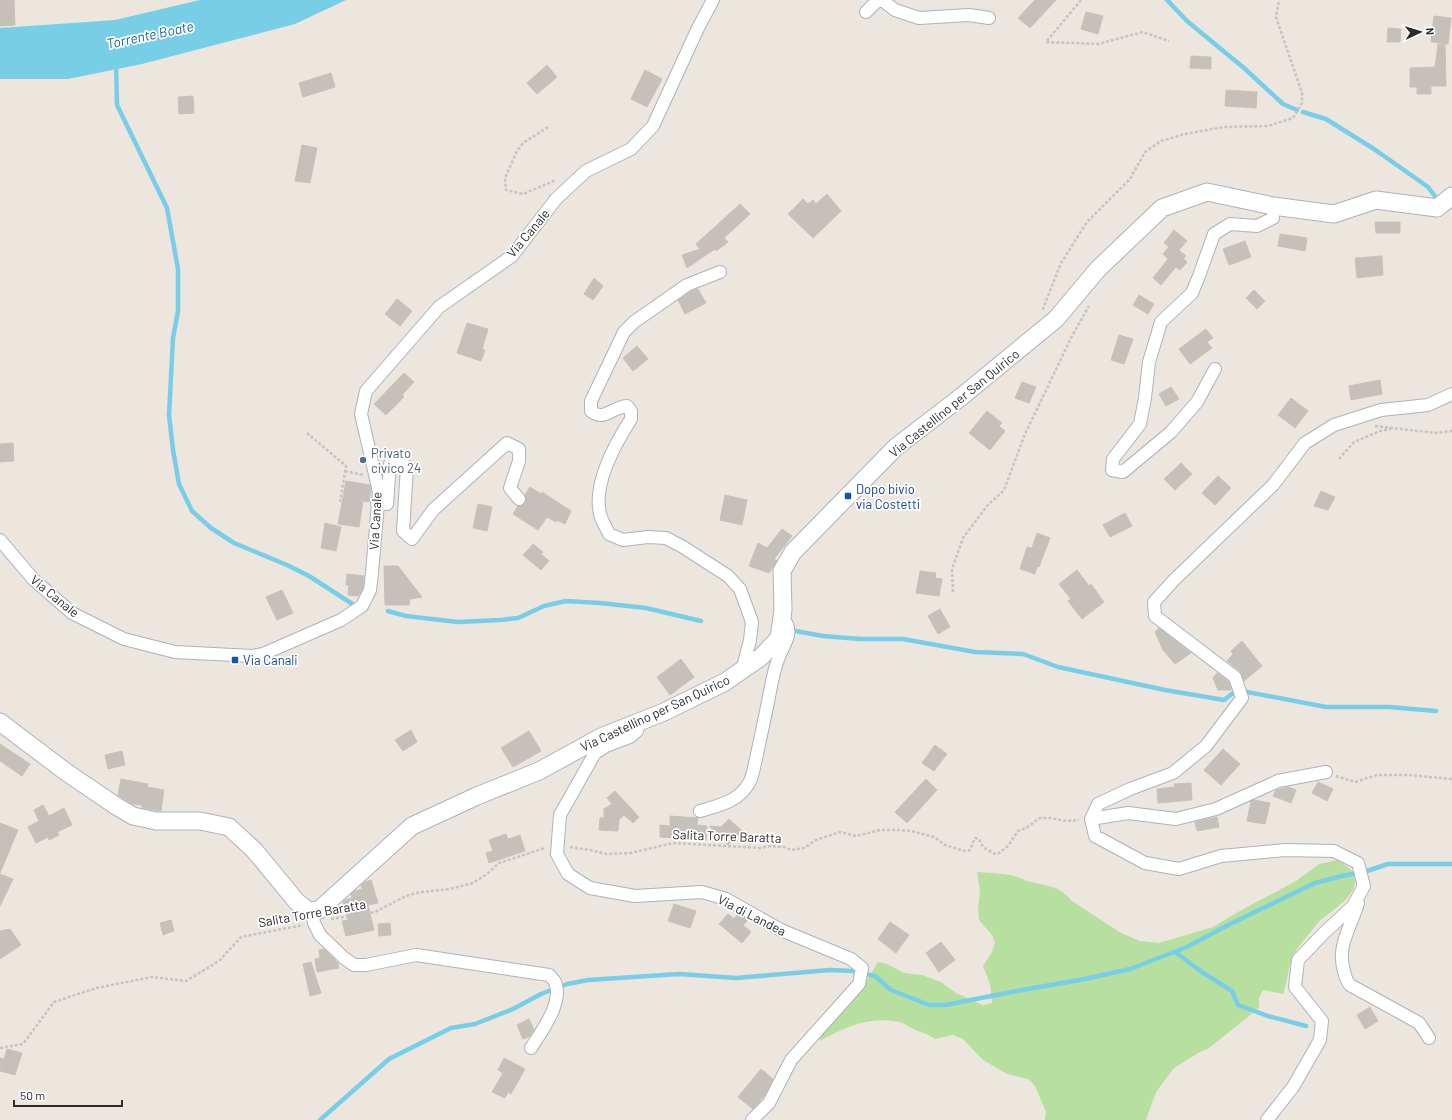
<svg xmlns="http://www.w3.org/2000/svg" width="1452" height="1120" font-family="Barlow,sans-serif">
<rect width="100%" height="100%" fill="#ece6df"/>
<!-- green -->
<path fill="#b7df9f" d="M 1337,860 C 1342,863 1351,868 1353,873 C 1364,895 1328,911 1317,924 C 1313,929 1296,950 1293,955 C 1288,967 1288,981 1283,994 L 1263,990 L 1259,998 L 1259,1008 L 1209,1048 L 1198,1053 L 1174,1068 L 1156,1092 L 1146,1120 L 1045,1120 L 1046,1112 L 1035,1086 L 1028,1079 L 1007,1074 L 983,1060 L 963,1039 L 953,1035 L 935,1039 C 927,1033 924,1034 916,1030 C 910,1028 905,1023 899,1022 C 869,1016 845,1027 820,1041 L 821,1032 L 846,1009 L 858,995 L 878,962 L 887,964 L 904,973 L 922,975 L 941,982 L 956,993 L 983,1005 L 992,1003 L 990,984 L 983,966 L 992,952 L 995,943 L 992,935 L 979,920 L 978,909 L 980,891 L 977,872 C 989,873 1002,873 1014,876 C 1020,877 1025,881 1031,882 C 1051,887 1058,885 1072,901 L 1121,933 L 1140,941 L 1159,943 L 1213,927 L 1238,912 L 1296,881 L 1319,864 Z"/>
<!-- water -->
<path fill="#79cee7" d="M 200,0 L 346,0 L 295,24 L 142,64 L 68,79 L 0,79 L 0,28 L 115,20 Z"/>
<g fill="none" stroke-linecap="round" stroke-linejoin="round">
<!-- stream -->
<path stroke="#79cee7" stroke-width="4.5" d="M 1167,0 L 1187,21 L 1244,68 L 1283,104 L 1297,110
M 116,64 L 117,105 L 167,208 L 178,269 L 178,311 L 173,338 L 169,415 L 173,450 L 179,484 L 192,511 L 211,528 L 234,543 L 287,565 L 309,576 L 354,605
M 1303,112 L 1326,119 L 1374,149 L 1428,187 L 1437,199 L 1440,200
M 388,611 L 406,616 L 458,622 L 500,620 L 518,618 L 544,606 L 566,601 L 600,603 L 646,608 L 701,621
M 796,631 L 823,636 L 860,639 L 903,639 L 975,652 L 1023,654 L 1058,667 L 1165,690 L 1224,700 L 1237,690 L 1326,707 L 1389,707 L 1436,711
M 1175,952 L 1202,972 L 1232,991 L 1238,1005 L 1268,1016 L 1306,1026
M 320,1120 L 389,1059 L 451,1028 L 475,1024 L 513,1009 L 541,994 L 567,984 L 588,980 L 679,974 L 736,978 L 830,970 L 853,971 L 875,976 L 891,990 L 929,1005 L 945,1005 L 1017,991 L 1085,979 L 1130,969 L 1187,947 L 1226,926 L 1315,883 L 1342,876 L 1367,871 L 1388,864 L 1452,864"/>
</g>
<!-- building -->
<path fill="#c5c1ba" stroke="#c8c2b8" d="M 0,0 L 14,0 L 15,25 L 0,26 Z
M 1035,0 L 1056,0 L 1030,28 L 1018,18 Z
M 1086,12 L 1103,16 L 1098,34 L 1081,29 Z
M 1434,16 L 1451,18 L 1448,44 L 1431,42 Z
M 1388,28 L 1401,29 L 1400,42 L 1387,42 Z
M 1438,44 L 1445,44 L 1446,86 L 1431,86 L 1431,94 L 1417,94 L 1417,87 L 1410,87 L 1410,68 L 1435,67 Z
M 1191,56 L 1211,57 L 1211,69 L 1190,68 Z
M 547,65 L 557,77 L 537,94 L 527,83 Z
M 645,70 L 662,79 L 647,107 L 631,99 Z
M 331,73 L 335,87 L 303,97 L 299,83 Z
M 1226,90 L 1257,92 L 1256,108 L 1225,106 Z
M 193,96 L 194,113 L 179,114 L 178,97 Z
M 302,145 L 317,148 L 310,183 L 295,181 Z
M 827,194 L 841,211 L 813,238 L 788,214 L 803,199 L 808,204 L 813,200 L 816,204 Z
M 740,204 L 750,214 L 724,238 L 728,242 L 716,251 L 715,249 L 687,268 L 682,255 L 700,249 L 696,244 Z
M 1375,222 L 1400,222 L 1400,233 L 1376,233 Z
M 1174,230 L 1187,241 L 1179,250 L 1186,256 L 1183,258 L 1187,262 L 1180,270 L 1176,267 L 1161,285 L 1153,278 L 1168,259 L 1163,254 L 1169,247 L 1164,243 Z
M 1280,234 L 1307,238 L 1305,251 L 1278,246 Z
M 1245,241 L 1251,257 L 1229,265 L 1223,249 Z
M 1382,256 L 1383,275 L 1357,278 L 1355,258 Z
M 594,278 L 603,286 L 593,300 L 584,294 Z
M 698,289 L 706,303 L 685,314 L 678,300 L 690,292 Z
M 1254,290 L 1265,301 L 1257,309 L 1246,298 Z
M 1139,295 L 1154,304 L 1148,314 L 1133,305 Z
M 397,299 L 412,311 L 400,326 L 385,314 Z
M 467,323 L 488,329 L 482,349 L 485,350 L 481,361 L 457,353 Z
M 1206,329 L 1213,338 L 1207,342 L 1212,348 L 1190,364 L 1179,349 Z
M 1119,335 L 1133,339 L 1124,364 L 1111,360 Z
M 637,346 L 648,359 L 633,371 L 623,358 Z
M 404,373 L 414,382 L 402,395 L 404,397 L 386,415 L 374,404 Z
M 1380,380 L 1382,394 L 1351,400 L 1349,386 Z
M 1022,382 L 1036,387 L 1029,403 L 1015,398 Z
M 1171,387 L 1179,399 L 1166,406 L 1159,394 Z
M 1291,398 L 1308,411 L 1295,428 L 1278,415 Z
M 987,411 L 1002,423 L 999,426 L 1005,431 L 990,450 L 969,433 Z
M 13,443 L 14,461 L 0,462 L 0,444 Z
M 1181,463 L 1192,474 L 1175,490 L 1164,479 Z
M 1218,476 L 1231,488 L 1215,505 L 1202,493 Z
M 346,481 L 370,485 L 371,490 L 369,502 L 363,501 L 359,527 L 338,524 Z
M 530,487 L 541,494 L 542,492 L 571,511 L 565,524 L 557,520 L 556,522 L 547,517 L 538,530 L 513,514 L 518,506 L 523,505 L 526,502 L 525,495 Z
M 1321,491 L 1335,497 L 1328,510 L 1314,506 Z
M 725,495 L 747,500 L 742,525 L 720,520 Z
M 478,504 L 492,507 L 487,531 L 473,528 Z
M 1125,513 L 1132,526 L 1110,537 L 1103,525 Z
M 325,523 L 341,527 L 336,551 L 321,548 Z
M 782,529 L 792,536 L 774,559 L 777,561 L 769,573 L 749,566 L 758,543 L 767,548 Z
M 1037,533 L 1050,538 L 1039,567 L 1037,566 L 1035,574 L 1020,569 L 1027,547 L 1032,548 Z
M 533,544 L 543,552 L 541,554 L 549,561 L 541,570 L 523,555 Z
M 384,566 L 398,566 L 422,597 L 410,599 L 409,605 L 385,605 Z
M 1077,570 L 1089,586 L 1091,584 L 1104,602 L 1082,619 L 1068,601 L 1071,599 L 1059,584 Z
M 920,571 L 936,573 L 935,578 L 942,579 L 939,596 L 916,593 Z
M 347,574 L 364,576 L 363,588 L 358,596 L 348,595 L 349,585 L 346,585 Z
M 282,590 L 293,613 L 277,620 L 266,597 Z
M 940,609 L 950,627 L 938,634 L 928,616 Z
M 1159,628 L 1191,653 L 1175,664 L 1163,650 L 1155,632 Z
M 1242,641 L 1262,666 L 1244,681 L 1240,671 L 1227,661 L 1233,654 L 1231,651 Z
M 681,659 L 694,677 L 670,695 L 657,677 Z
M 1217,673 L 1229,682 L 1231,690 L 1218,690 L 1213,678 Z
M 411,730 L 417,742 L 403,751 L 395,740 Z
M 529,731 L 541,751 L 513,767 L 501,748 Z
M 0,744 L 30,764 L 22,776 L 0,761 Z
M 935,745 L 947,754 L 934,771 L 922,763 Z
M 1223,749 L 1240,764 L 1221,785 L 1204,770 Z
M 122,751 L 125,765 L 108,769 L 105,755 Z
M 121,779 L 148,784 L 147,787 L 164,790 L 161,811 L 142,808 L 142,805 L 132,804 L 118,795 Z
M 926,779 L 937,790 L 907,823 L 895,812 Z
M 1318,782 L 1333,789 L 1327,801 L 1312,793 Z
M 1191,783 L 1192,800 L 1158,803 L 1157,789 L 1175,787 L 1174,784 Z
M 1288,787 L 1296,790 L 1291,803 L 1273,796 L 1276,790 Z
M 615,791 L 639,817 L 633,823 L 624,815 L 619,820 L 618,831 L 599,830 L 600,818 L 604,818 L 604,809 L 612,804 L 607,798 Z
M 1254,800 L 1270,803 L 1265,824 L 1247,821 L 1251,801 Z
M 43,805 L 49,816 L 64,808 L 72,825 L 57,832 L 59,835 L 49,840 L 48,837 L 36,843 L 28,827 L 39,821 L 34,810 Z
M 670,816 L 698,818 L 697,825 L 707,826 L 706,840 L 660,837 L 660,825 L 670,826 Z
M 1217,817 L 1219,827 L 1197,831 L 1195,822 Z
M 729,819 L 742,831 L 728,845 L 709,826 L 721,827 Z
M 0,823 L 18,830 L 0,873 Z
M 506,834 L 508,839 L 520,835 L 525,851 L 489,863 L 486,853 L 493,851 L 489,840 Z
M 0,874 L 13,879 L 0,906 Z
M 371,880 L 378,903 L 368,905 L 374,930 L 346,936 L 342,921 L 348,920 L 343,901 L 352,898 L 351,894 L 355,891 L 362,889 L 361,885 L 365,882 Z
M 674,904 L 696,911 L 690,928 L 668,921 Z
M 728,914 L 734,919 L 738,914 L 748,920 L 743,925 L 751,932 L 742,943 L 719,924 Z
M 171,920 L 174,931 L 163,935 L 160,923 Z
M 890,922 L 909,935 L 896,953 L 878,939 Z
M 390,923 L 391,935 L 379,936 L 378,924 Z
M 10,929 L 21,945 L 0,959 L 0,931 Z
M 941,942 L 955,960 L 939,972 L 926,953 Z
M 324,949 L 338,963 L 339,968 L 317,972 L 315,959 L 320,958 L 319,950 Z
M 311,962 L 321,993 L 310,996 L 303,964 Z
M 1370,1007 L 1378,1021 L 1365,1029 L 1357,1015 Z
M 529,1019 L 534,1030 L 530,1036 L 523,1039 L 517,1025 Z
M 7,1049 L 22,1053 L 15,1075 L 0,1071 L 0,1058 L 4,1059 Z
M 504,1058 L 525,1069 L 511,1094 L 508,1092 L 505,1098 L 492,1092 L 503,1073 L 498,1070 Z
M 761,1069 L 773,1079 L 765,1095 L 753,1109 L 738,1097 Z"/>
<g fill="none" stroke-linecap="round" stroke-linejoin="round">
<defs>
<path id="street" d="M 882,0 L 895,10 L 919,18 L 969,15 L 989,18
M 866,12 L 878,0
M 720,272 L 687,285 L 634,322 L 624,332 L 591,401 L 591,411 C 604,422 612,407 627,406 L 631,411 L 631,419 C 615,444 591,487 601,517 C 603,523 607,529 609,534 L 623,540 L 648,537 L 666,538 L 683,547 L 728,576 L 740,589 L 752,622 L 750,640 L 742,671
M 1215,369 L 1197,402 L 1171,432 L 1123,472 L 1112,470 L 1113,459 L 1140,424 L 1145,398 L 1149,362 L 1161,322 L 1192,293 L 1199,276 L 1214,234 L 1230,224 L 1257,226 L 1273,218 L 1273,206
M 377,503 L 387,504 L 390,464 L 398,458 L 407,467 L 403,531 L 412,539 L 433,510 L 507,443 L 519,449 L 519,461 L 510,488 L 519,499
M 0,540 L 33,579 L 72,613 L 124,639 L 175,652 L 252,656 L 263,654 L 341,620 L 362,606 L 370,590 L 372,573 L 379,492 L 361,414 L 366,391 L 439,307 L 512,256 L 556,199 L 586,171 L 631,149 L 653,126 L 698,28 L 713,0
M 639,721 L 637,731 L 630,737 L 606,746 L 595,753 L 560,815 L 557,854 L 568,874 L 590,888 L 635,896 L 702,892 L 726,899 L 781,930 L 851,959 L 862,968 L 859,984 L 791,1060 L 769,1103 L 752,1120
M 700,811 C 720,805 738,802 749,783 C 753,776 754,767 756,759 C 760,740 764,721 768,702 C 771,687 773,671 779,657 C 784,643 795,633 783,618
M 1091,819 L 1128,813 L 1176,819 L 1216,809 L 1278,781 L 1326,772
M 1358,903 C 1352,925 1336,946 1344,971 C 1345,976 1346,981 1350,985 L 1419,1023 L 1429,1038
M 312,910 L 314,923 L 320,935 L 344,958 L 354,965 L 366,965 L 416,955 L 549,975 C 551,977 554,980 555,982 C 564,1002 541,1032 531,1048
M 1267,1120 L 1293,1087 L 1320,1040 L 1322,1021 L 1295,987 L 1298,960 L 1324,933 L 1353,906 L 1364,886 L 1358,863 L 1334,851 L 1285,850 L 1221,856 L 1179,869 L 1145,863 L 1095,836 L 1091,819 L 1098,804 L 1130,789 L 1173,773 L 1206,746 L 1242,698 L 1235,677 L 1155,616 L 1154,602 L 1174,580 L 1273,485 L 1305,443 L 1334,425 L 1381,410 L 1428,405 L 1452,394"/>
<path id="secondary" d="M 0,722 L 66,772 L 116,806 L 133,816 L 156,821 L 200,821 L 229,827 L 254,850 L 297,902 L 309,911 L 319,910 L 412,826 L 477,796 L 539,771 L 601,737 L 664,712 L 725,682 L 761,657 L 779,638 L 783,610 L 782,571 L 793,552 L 896,447 L 961,397 L 1056,319 L 1098,269 L 1162,208 L 1207,192 L 1273,206 L 1334,214 L 1376,200 L 1437,208 L 1452,196"/>
</defs>
<!-- street casing -->
<use href="#street" stroke="#afb1bb" stroke-width="14"/>
<!-- secondary casing -->
<use href="#secondary" stroke="#afb1bb" stroke-width="19"/>
<!-- path -->
<path stroke="#c4c4c4" stroke-width="2.5" stroke-dasharray="3 2" stroke-linecap="butt" d="M 1081,0 L 1046,42 L 1098,44 L 1143,32 L 1169,41
M 548,127 L 523,143 L 517,151 L 505,178 L 506,190 L 523,194 L 556,180
M 1043,310 L 1044,306 L 1061,263 L 1087,222 L 1130,179 L 1145,152 L 1161,141 L 1185,134 L 1224,127 L 1268,126 L 1293,118 L 1302,103 L 1302,93 L 1276,17 L 1279,0
M 1375,426 L 1436,433 L 1452,431
M 307,433 L 346,466 L 340,502
M 1339,459 L 1354,442 L 1380,431 L 1391,429
M 345,471 L 363,475
M 953,592 L 952,569 L 963,538 L 987,506 L 1004,490 L 1025,434 L 1072,336 L 1089,306
M 1336,776 L 1355,782 L 1377,775 L 1408,775 L 1452,779
M 570,847 L 590,850 L 607,854 L 631,853 L 673,843 L 760,848 L 770,846 L 784,847 L 791,850 L 804,848 L 816,840 L 840,832 L 856,836 L 880,830 L 899,830 L 911,831 L 934,837 L 945,845 L 964,851 L 970,850 L 975,838 L 979,839 L 981,844 L 986,849 L 995,854 L 999,853 L 1008,846 L 1018,831 L 1026,828 L 1040,818 L 1050,818 L 1066,821 L 1079,820
M 331,919 L 375,912 L 406,896 L 421,892 L 450,889 L 473,883 L 487,874 L 499,863 L 545,848
M 0,1048 L 23,1044 L 54,1002 L 96,988 L 152,977 L 186,981 L 219,961 L 241,937 L 303,925"/>
<!-- street -->
<use href="#street" stroke="#fff" stroke-width="12"/>
<!-- secondary -->
<use href="#secondary" stroke="#fff" stroke-width="17"/>
</g>
<!-- markers -->
<circle fill="#5c6f8a" stroke="#fff" stroke-width="1.5" cx="363" cy="460" r="4"/>
<g fill="#1a4fb4" stroke="#fff" stroke-width="1.5">
<rect x="844" y="492" width="8" height="8" rx="2"/>
<rect x="231" y="656" width="8" height="8" rx="2"/>
</g>
<g text-anchor="middle" stroke-width="3.5" stroke-linejoin="round" paint-order="stroke">
<!-- street labels -->
<g font-size="13" fill="#2c2c2c" stroke="#fff">
<text transform="translate(528 233) rotate(-50)" y="5">Via Canale</text>
<text transform="translate(954 403) rotate(-39)" y="5">Via Castellino per San Quirico</text>
<text transform="translate(375 521) rotate(-87)" y="5">Via Canale</text>
<text transform="translate(55 596) rotate(39)" y="5">Via Canale</text>
<text transform="translate(655 713) rotate(-25)" y="5">Via Castellino per San Quirico</text>
<text transform="translate(727 836) rotate(2)" y="5">Salita Torre Baratta</text>
<text transform="translate(312 913) rotate(-10)" y="5">Salita Torre Baratta</text>
<text transform="translate(752 915) rotate(27)" y="5">Via di Landea</text>
</g>
<!-- service labels -->
<g font-size="13" fill="#4e5e75" stroke="#fff" text-anchor="start">
<text x="371" y="458">Privato<tspan x="371" dy="15">civico 24</tspan></text>
</g>
<!-- transit labels -->
<g font-size="13" fill="#164399" stroke="#fff" text-anchor="start">
<text x="856" y="494">Dopo bivio<tspan x="856" dy="15">via Costetti</tspan></text>
<text x="243" y="665">Via Canali</text>
</g>
<!-- water labels -->
<g font-size="14" font-style="italic" fill="#166e95" stroke="#fff">
<text transform="translate(150 35) rotate(-12)" y="5">Torrente Boate</text>
</g>
</g>
<!-- north arrow -->
<g transform="translate(1420 32) rotate(86)" stroke="#ffffff" stroke-width="3" paint-order="stroke">
<path d="M0-3L7 15L0 10L-7 15Z" fill="#2c2c2c"/>
<text y="-6" font-size="11" font-weight="bold" text-anchor="middle" fill="#2c2c2c">N</text>
</g>
<!-- scale -->
<path d="M14 1100v6h108v-6" fill="none" stroke="#2c2c2c" stroke-width="2"/>
<text x="20" y="1100" font-size="12" fill="#2c2c2c" stroke="#ffffff" stroke-width="3" paint-order="stroke">50 m</text>
</svg>
